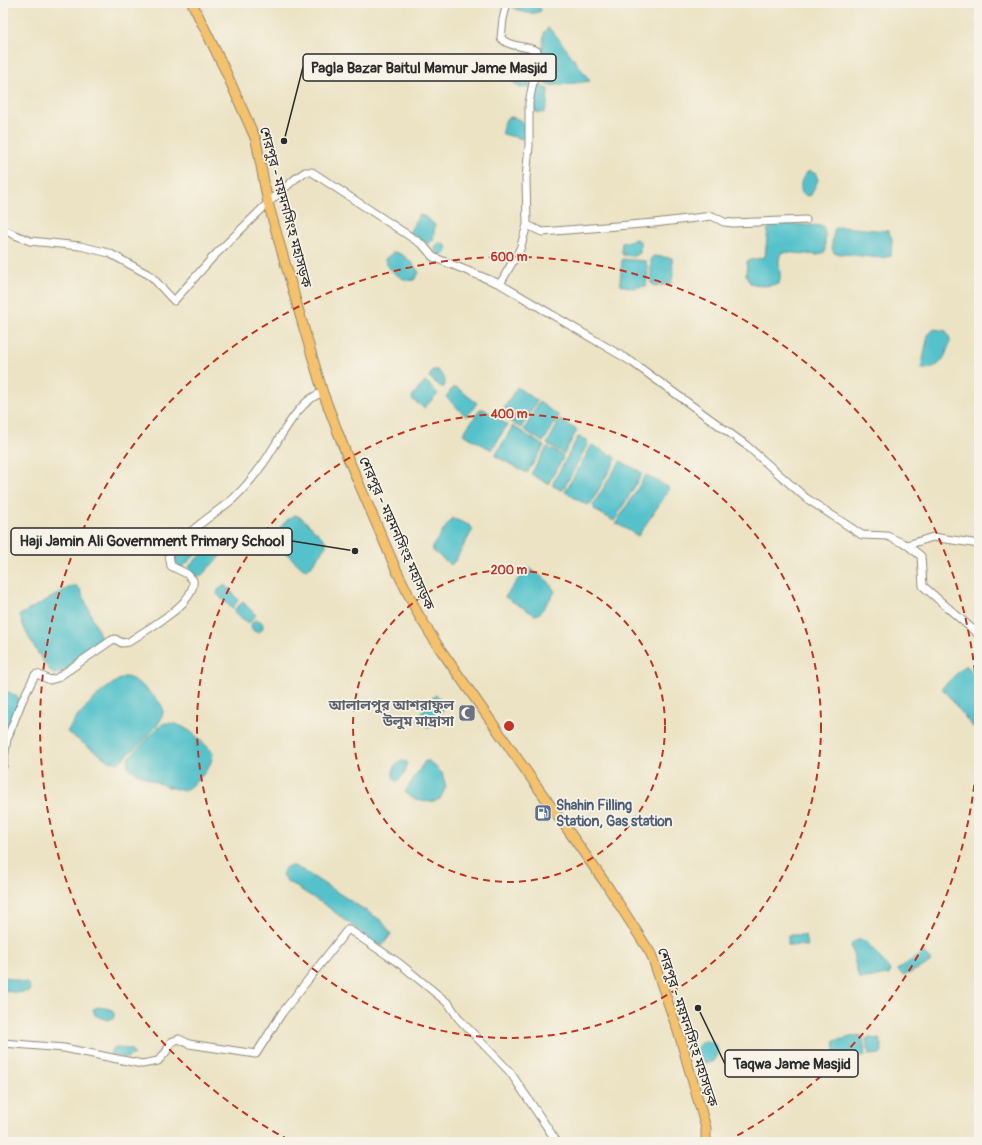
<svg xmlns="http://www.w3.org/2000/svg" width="982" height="1145" font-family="Pangolin,'Noto Sans Bengali',sans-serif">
<rect width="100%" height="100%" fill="#f7f3e8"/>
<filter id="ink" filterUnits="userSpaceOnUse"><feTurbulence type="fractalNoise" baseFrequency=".025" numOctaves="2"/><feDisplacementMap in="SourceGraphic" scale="8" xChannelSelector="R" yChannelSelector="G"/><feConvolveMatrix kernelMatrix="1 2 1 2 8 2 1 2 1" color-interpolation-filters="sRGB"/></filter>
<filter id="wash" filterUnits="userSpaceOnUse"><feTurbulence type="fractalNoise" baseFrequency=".012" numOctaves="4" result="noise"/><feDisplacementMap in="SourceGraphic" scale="16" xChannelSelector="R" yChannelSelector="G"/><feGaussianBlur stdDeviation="0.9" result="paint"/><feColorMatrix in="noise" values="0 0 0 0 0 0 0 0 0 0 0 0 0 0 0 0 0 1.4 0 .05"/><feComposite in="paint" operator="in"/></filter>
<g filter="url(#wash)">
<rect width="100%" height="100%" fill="#ece3c4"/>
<!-- water -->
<path fill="#55c2cb" stroke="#40767b" d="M 510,3 L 536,3 L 540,7 L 541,11 C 533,16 514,12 510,3 Z
M 548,28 L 555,34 L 590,81 L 561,85 L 547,85 L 543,82 L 540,75 L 544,32 Z
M 525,52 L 534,56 L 529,87 L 520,88 L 512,81 L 520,55 Z
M 538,86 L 548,89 L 547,106 L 544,113 L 536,112 L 532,106 L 536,87 Z
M 511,117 C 522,119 526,124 526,135 L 523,139 L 503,134 C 501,129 504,123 507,118 Z
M 810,171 L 816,174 L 818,180 L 811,195 L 807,196 L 802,193 C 799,185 802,174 810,171 Z
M 419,215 L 424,216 L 435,225 L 433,240 L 429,244 L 409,233 Z
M 784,224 L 823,226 L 825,234 L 825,252 L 818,255 L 782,252 C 775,261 783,274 779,284 L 764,286 L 750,283 L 746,275 L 747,261 L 765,257 L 768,229 L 771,225 Z
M 841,227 L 888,231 L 892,238 L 891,256 L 881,258 L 834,253 C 830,247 833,236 835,228 Z
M 636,239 L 640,241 L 640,253 L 634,256 L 623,255 L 621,251 L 622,243 Z
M435 249a6 6 0 1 1 12 0a6 6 0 1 1-12 0Z
M 394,252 C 404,253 415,265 419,273 L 414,280 C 404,283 386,269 385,259 Z
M 653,256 L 672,258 L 673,274 L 671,284 L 655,286 L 651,283 L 651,258 Z
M 622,259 L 646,261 L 648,273 L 646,286 L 632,288 L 621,285 L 620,282 Z
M 934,329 L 946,331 C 947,334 950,337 950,340 C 950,345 947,349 946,353 C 942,364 933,370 921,369 L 928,335 Z
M 433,370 L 437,370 C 442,374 447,380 444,387 L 441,387 L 429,377 Z
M 425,382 L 429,384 L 438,394 L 424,408 L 412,399 L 413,395 Z
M 456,387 L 477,403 L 467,417 L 446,397 L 452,389 Z
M 517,387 L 537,401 L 521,428 L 500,415 Z
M 539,402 L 559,416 L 543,442 L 524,430 Z
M 480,409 L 484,409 L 507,425 L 492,450 L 463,434 Z
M 560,420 L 577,430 L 564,454 L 547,444 Z
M 513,426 L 544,446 L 527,473 L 495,456 Z
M 578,437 L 587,440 L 588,443 L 563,490 L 561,490 L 553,486 L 553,483 Z
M 592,445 L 615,457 L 616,459 L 591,503 L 587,505 L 565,492 Z
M 547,447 L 562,455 L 563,458 L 548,484 L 531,474 Z
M 620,461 L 641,472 L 642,474 L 614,521 L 595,510 L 593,505 Z
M 646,475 L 668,487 L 669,490 L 638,536 L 616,523 Z
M 296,515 L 303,519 L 326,541 L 326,546 L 309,569 L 303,569 L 272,540 C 274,533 289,516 296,515 Z
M 452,518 L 469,525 L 473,529 L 455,561 L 451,565 L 433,551 L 432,547 Z
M 199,532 L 206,540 L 207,543 L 183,567 L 179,567 L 175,563 L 174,556 Z
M 209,545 L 211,545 L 221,555 L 200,577 L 195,577 L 188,568 Z
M 529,568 L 549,582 L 555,592 L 539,614 L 535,615 L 505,597 L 525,570 Z
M 225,585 L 228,587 L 238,600 L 232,609 L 217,594 L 218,590 Z
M 72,586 L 77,586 L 80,589 L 101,638 L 100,645 L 61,673 L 53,674 C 44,665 21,627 20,615 Z
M 243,602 L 256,615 L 249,623 L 235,614 L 235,609 Z
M251 626a6 6 0 1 1 12 0a6 6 0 1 1-12 0Z
M 964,666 L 967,666 L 979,679 L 979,729 L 973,727 L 942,688 Z
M 124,677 C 133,677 143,686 150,693 C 154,697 162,703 163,709 C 166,725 129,753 118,763 L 109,761 L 67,732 C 78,712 105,686 124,677 Z
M 3,689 L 20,698 L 5,738 L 3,737 Z
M 436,695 L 444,702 L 445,706 L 432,726 L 428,727 L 419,722 L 418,719 L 430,700 Z
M 165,723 C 185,722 200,739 213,753 C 213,767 195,785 183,791 C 163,786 143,778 127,766 L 129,757 L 161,725 Z
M 400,761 L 407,762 C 407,769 403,779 396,781 L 393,777 C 393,770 394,765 400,761 Z
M 425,761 L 429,761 L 442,773 L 446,787 L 440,799 C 428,805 415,801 405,792 Z
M 288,866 L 294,866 L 304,871 L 382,921 L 391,934 L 382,946 L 377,945 L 328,907 L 287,881 L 282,875 L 285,868 Z
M 788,935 L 805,935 L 807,946 L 788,945 Z
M 860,939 L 866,941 L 889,969 L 890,972 L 889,975 L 859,979 L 851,946 L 852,943 Z
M 924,952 L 930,959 L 930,963 L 904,976 L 898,971 L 898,969 Z
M 6,977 L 29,984 L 30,989 L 29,991 L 16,993 L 5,990 L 3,989 L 3,978 Z
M 98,1007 L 111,1009 L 114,1013 L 114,1018 L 107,1020 L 95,1015 L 93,1009 Z
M 859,1035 L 863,1037 L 865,1056 L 836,1059 L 834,1041 Z
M 869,1038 L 880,1039 L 882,1051 L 881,1054 L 869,1055 L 866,1040 Z
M696 1052a11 11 0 1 1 22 0a11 11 0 1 1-22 0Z
M 115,1048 L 131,1049 L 134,1054 L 127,1058 L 110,1055 L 112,1049 Z"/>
</g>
<g filter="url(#ink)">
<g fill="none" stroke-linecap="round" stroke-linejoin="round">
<defs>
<path id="minor" d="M 527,225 L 542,232 L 654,223 L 712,216 L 724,222 L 733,223 L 806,220
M 3,230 L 30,241 L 80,246 L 109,253 L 151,276 L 174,301 L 213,257 L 268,203 L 295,179 L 305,172 L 312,172 L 423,245 L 433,257 L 500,284 L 632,362 L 746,445 L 806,498 L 862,535 L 887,536 L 907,545 L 921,556 L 923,586 L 979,635
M 500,284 L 520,249 L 527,225 L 526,178 L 529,146 L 529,103 L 538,57 L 537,51 C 526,45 510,48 501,38 L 503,19 L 507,3
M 907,545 L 933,537 L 979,544
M 3,766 L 7,739 L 22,701 L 35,675 L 37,674 L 50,680 L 57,678 L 112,640 L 115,639 L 122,643 L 129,642 C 147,628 196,605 193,580 L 187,574 L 171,566 L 169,555 C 183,534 213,515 233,499 C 245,488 256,474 265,461 C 278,442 300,397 323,393
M 3,1043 L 64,1048 L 142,1064 L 158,1061 L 166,1052 L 171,1042 L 179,1039 L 189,1044 L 256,1054 L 282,1013 L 348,929 L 399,963 L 449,1004 L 459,1019 L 510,1072 L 557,1142"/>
<path id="major" d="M 192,3 L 225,70 L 256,140 L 268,203 L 300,315 L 323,393 L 347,456 L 395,567 L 418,614 L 438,646 L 608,887 L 651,954 L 680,1037 L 706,1128 L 706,1142"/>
</defs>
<!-- minor casing -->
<use href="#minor" stroke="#8c8778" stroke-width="9"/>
<!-- major casing -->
<use href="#major" stroke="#8c8778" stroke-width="11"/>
<!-- minor -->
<use href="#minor" stroke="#fff" stroke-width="7"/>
<!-- major -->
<use href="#major" stroke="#f5c16b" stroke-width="9"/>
</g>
</g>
<!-- distance rings -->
<g fill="none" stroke="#c8321e" stroke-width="2" stroke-dasharray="7 5">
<circle cx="509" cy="726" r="156"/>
<circle cx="509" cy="726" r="312"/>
<path d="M289 1140A469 469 0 1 1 729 1140"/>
</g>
<!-- icons -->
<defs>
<symbol id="mosque-square" viewBox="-11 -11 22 22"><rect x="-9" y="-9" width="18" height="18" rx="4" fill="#6b7280" stroke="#f7f3e8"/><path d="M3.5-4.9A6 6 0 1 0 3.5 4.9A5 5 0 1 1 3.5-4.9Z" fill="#fff"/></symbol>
<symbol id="fuel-square" viewBox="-11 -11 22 22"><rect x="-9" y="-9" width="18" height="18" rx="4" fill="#5c6f8a" stroke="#f7f3e8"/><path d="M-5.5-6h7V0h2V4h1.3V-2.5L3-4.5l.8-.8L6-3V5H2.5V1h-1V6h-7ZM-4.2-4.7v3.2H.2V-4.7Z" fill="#fff"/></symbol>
</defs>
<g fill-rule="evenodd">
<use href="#mosque-square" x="457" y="703" width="20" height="20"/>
<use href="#fuel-square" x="533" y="803" width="20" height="20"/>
</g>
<g text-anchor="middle" stroke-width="3.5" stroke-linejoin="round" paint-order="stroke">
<!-- street labels -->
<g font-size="14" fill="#2b2b2b" stroke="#f7f3e8">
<text transform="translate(286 207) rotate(75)" y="5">শেরপুর - ময়মনসিংহ মহাসড়ক</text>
<text transform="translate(397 533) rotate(66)" y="5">শেরপুর - ময়মনসিংহ মহাসড়ক</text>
<text transform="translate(688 1027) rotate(72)" y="5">শেরপুর - ময়মনসিংহ মহাসড়ক</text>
</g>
<!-- worship labels -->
<g font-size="14" font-weight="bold" fill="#5b616d" stroke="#f7f3e8" text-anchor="end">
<text x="454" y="710">আলালপুর আশরাফুল<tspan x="454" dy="16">উলুম মাদ্রাসা</tspan></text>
</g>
<!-- service labels -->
<g font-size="14" font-weight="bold" fill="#4e5e75" stroke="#f7f3e8" text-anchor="start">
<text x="556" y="810">Shahin Filling<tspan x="556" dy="16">Station, Gas station</tspan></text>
</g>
</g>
<circle cx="509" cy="726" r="6" fill="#c8321e" stroke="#f7f3e8" stroke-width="2"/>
<g font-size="12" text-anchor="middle" font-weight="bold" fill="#c8321e" stroke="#f7f3e8" stroke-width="3.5" stroke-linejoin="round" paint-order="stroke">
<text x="509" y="261">600 m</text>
<text x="509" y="418">400 m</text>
<text x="509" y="574">200 m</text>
</g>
<!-- callouts -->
<path fill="none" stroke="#2b2b2b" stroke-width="1.5" d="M284 141L303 67M355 551L292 541M698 1008L725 1064"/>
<g fill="#2b2b2b" stroke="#f7f3e8" stroke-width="1.5">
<circle cx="284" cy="141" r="4"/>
<circle cx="355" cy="551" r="4"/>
<circle cx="698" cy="1008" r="4"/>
</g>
<g fill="#f7f3e8" stroke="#2b2b2b" stroke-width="1.5">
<rect x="303" y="54" width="253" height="27" rx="4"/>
<rect x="11" y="528" width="281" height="27" rx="4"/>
<rect x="725" y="1050" width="133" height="27" rx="4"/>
</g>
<g font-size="15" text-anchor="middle" font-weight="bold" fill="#2b2b2b">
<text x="429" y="73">Pagla Bazar Baitul Mamur Jame Masjid</text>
<text x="152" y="546">Haji Jamin Ali Government Primary School</text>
<text x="792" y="1069">Taqwa Jame Masjid</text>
</g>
<!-- margin -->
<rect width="982" height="1145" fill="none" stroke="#f7f3e8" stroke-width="16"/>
</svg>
